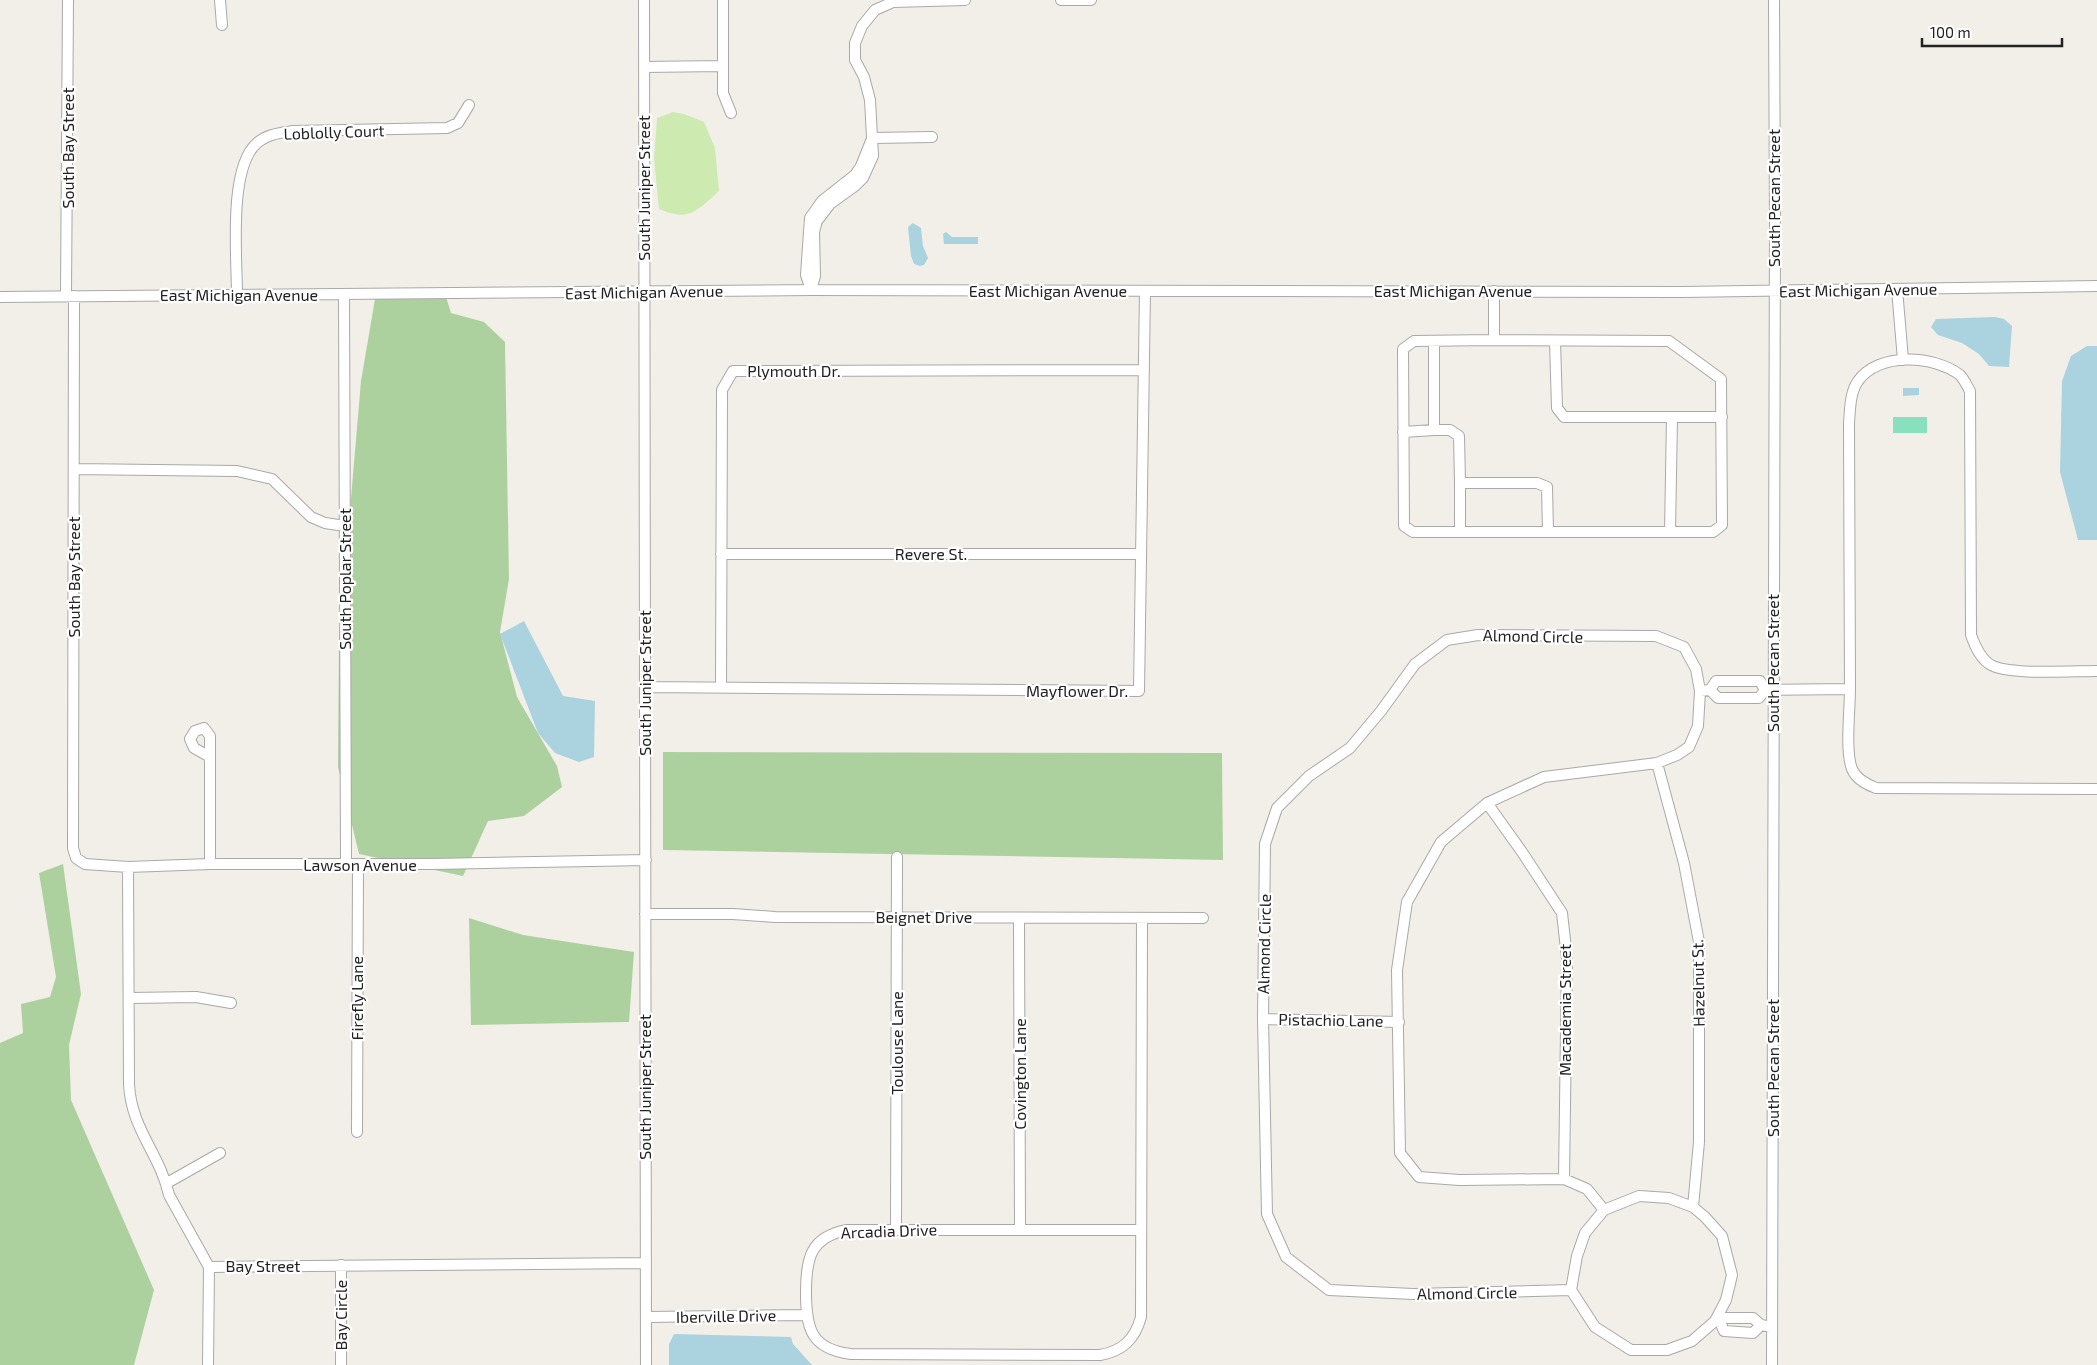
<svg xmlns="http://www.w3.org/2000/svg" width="2097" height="1365" font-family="'Exo 2',sans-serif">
<rect width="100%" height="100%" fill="#f2efe9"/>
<!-- grass -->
<path fill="#cdebb0" d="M 673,112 L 684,114 L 704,122 L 715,148 L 719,191 C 697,211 689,222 659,209 L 654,159 L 657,118 Z"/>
<!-- forest -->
<path fill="#add19e" d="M 446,297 L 451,313 L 484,322 L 505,342 L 509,579 L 500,632 L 517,697 L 557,766 L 562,787 L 524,816 L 488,821 L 463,876 L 359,854 L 338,767 L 339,639 L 361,381 L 375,299 Z
M 663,752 L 1222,753 L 1223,860 L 663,850 Z
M 63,864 L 81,994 L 69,1045 L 71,1100 L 154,1290 L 134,1365 L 0,1365 L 0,1043 L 23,1033 L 21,1004 L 50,997 L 56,977 L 39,873 Z
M 469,918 L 523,935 L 634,952 L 629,1022 L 471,1025 Z"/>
<!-- pitch -->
<path fill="#88e0be" d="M 1893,417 L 1927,417 L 1927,433 L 1893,433 Z"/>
<!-- water -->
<path fill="#aad3df" d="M 913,223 L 921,228 L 923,246 L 928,258 L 924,265 L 920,266 L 914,264 L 911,256 L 908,227 Z
M 946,232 L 952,237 L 978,237 L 978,244 L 944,244 L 943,234 Z
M 1995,317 L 2004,319 L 2012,326 L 2009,367 L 1989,366 L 1979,354 L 1962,343 L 1938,335 L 1931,327 L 1936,319 Z
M 2087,346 L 2097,346 L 2097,540 L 2078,540 L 2060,472 L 2062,381 L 2071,356 Z
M 1903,388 L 1919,388 L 1919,395 L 1903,396 Z
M 524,621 L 563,696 L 595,701 L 594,757 L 579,762 L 555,753 L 538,733 L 500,634 Z
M 674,1334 L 791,1337 L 793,1344 L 812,1365 L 669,1365 L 669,1344 Z"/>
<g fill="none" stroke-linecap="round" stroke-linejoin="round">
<defs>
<path id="minor" d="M 220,0 L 222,25
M 644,0 L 646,1365
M 723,0 L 723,93 L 731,113
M 1061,0 L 1091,0
M 644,67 L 722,66
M 872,138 L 932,137
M 1897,289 L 1903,360
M 811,290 L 815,276 L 814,232 L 817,221 L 830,204 L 855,186 L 863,178 L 873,156 L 870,100 L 864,77 L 855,60 L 855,43 L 862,26 L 875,10 L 893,2 L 965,0
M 811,290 L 806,275 L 810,218 L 822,201 L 855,175 L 861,166 L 871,141
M 344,294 L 346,864
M 237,295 C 237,258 228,168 257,143 C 267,134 280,133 293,131 L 447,128 L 458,123 L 469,105
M 66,296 L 68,0
M 74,296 L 73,848 L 76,858 L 85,864 L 128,867 L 210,864 L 433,864 L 646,860
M 0,297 L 811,290 L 1683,292 L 2097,286
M 1494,340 L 1414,341 L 1403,349 L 1404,526 L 1413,532 L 1713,532 L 1722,525 L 1721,379 L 1669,341 L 1494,340 L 1494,291
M 1555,341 L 1557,408 L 1564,417 L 1722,417
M 1434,430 L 1450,430 L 1459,436 L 1460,483 L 1537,483 L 1547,487 L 1548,532
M 1403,432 L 1434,430 L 1434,341
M 74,469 L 237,471 L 272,479 L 311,517 L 325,523 L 345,526
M 1460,532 L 1460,483
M 1670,532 L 1672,417
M 721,554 L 1141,554
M 646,687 L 1139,691 L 1145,291
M 721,688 L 722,390 L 733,371 L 1144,370
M 1850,689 L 1849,423 C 1850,410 1850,392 1858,381 C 1878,352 1934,355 1960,375 C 1964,379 1967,386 1970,391 L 1971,635 C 1975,646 1981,661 1993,666 C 2014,675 2072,671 2097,671
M 1710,690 L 1716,681 L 1760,681 L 1765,690
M 1765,690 L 1850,689 C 1850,710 1845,751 1852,769 C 1856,779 1866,784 1876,788 L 2097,789
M 1700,691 L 1710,690 L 1718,698 L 1759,698 L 1765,690
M 204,728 L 210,736 L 210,757 L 194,748 L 190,739 L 195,731 Z
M 210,757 L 210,864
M 1657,763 L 1684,863 L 1699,942 L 1699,1142 L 1693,1207
M 1487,803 L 1522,852 L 1562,913 L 1567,958 L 1564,1179
M 128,867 L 129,1084 C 131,1129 160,1154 169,1195 L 209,1267 L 646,1263
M 645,914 L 733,914 L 775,917 L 1203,918
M 1019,918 L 1020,1230
M 130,998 L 196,997 L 231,1003
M 1263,1019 L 1399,1022
M 357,1132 L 358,864
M 167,1183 L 220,1153
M 1639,1196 L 1669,1198 L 1693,1207 L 1705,1217 L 1722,1236 L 1732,1275 L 1726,1300 L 1715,1321 L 1692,1341 L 1667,1350 L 1631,1350 L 1595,1327 L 1571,1290 L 1577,1256 L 1585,1233 L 1604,1210 Z
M 896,1229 L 897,857
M 1141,1230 L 847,1230 C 810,1237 806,1259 806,1292 C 806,1329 811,1349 851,1354 L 1100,1355 C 1123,1351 1135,1339 1141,1317 L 1142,918
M 341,1265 L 341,1365
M 1571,1290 L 1413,1294 L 1329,1290 L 1286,1257 L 1267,1214 L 1263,1019 L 1265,844 L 1277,808 L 1309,776 L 1350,748 L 1381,711 L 1415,664 L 1447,640 L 1478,635 L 1656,636 L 1684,647 L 1696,669 L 1700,691 L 1698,726 L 1689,747 L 1677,755 L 1657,763 L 1544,777 L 1487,803 L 1441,842 L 1407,902 L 1397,970 L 1400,1153 L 1419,1177 L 1459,1180 L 1564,1179 L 1587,1189 L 1604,1210
M 647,1317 L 806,1315
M 1715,1321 L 1720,1322 L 1724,1318 L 1753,1318 L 1761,1325 L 1772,1327
M 1720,1322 L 1724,1331 L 1753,1333 L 1761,1325
M 208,1365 L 209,1267
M 1772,1365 L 1775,225 L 1774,0"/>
</defs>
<!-- minor casing -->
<use href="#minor" stroke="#a9a9a9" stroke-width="12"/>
<!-- minor -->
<use href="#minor" stroke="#fff" stroke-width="10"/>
</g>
<g text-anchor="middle" stroke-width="4.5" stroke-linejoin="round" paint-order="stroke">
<!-- street labels -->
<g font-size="16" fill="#222" stroke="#fff">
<text transform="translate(334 132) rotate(-2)" y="6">Loblolly Court</text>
<text transform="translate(68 148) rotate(-90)" y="6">South Bay Street</text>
<text transform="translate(644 188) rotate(-90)" y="6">South Juniper Street</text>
<text transform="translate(1774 198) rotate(-90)" y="6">South Pecan Street</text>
<text transform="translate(1858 290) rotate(-1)" y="6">East Michigan Avenue</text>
<text x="1048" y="297">East Michigan Avenue</text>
<text x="1453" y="297">East Michigan Avenue</text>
<text transform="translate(644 292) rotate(-1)" y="6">East Michigan Avenue</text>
<text x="239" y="301">East Michigan Avenue</text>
<text x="794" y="377">Plymouth Dr.</text>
<text x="931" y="560">Revere St.</text>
<text transform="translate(74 577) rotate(-90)" y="6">South Bay Street</text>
<text transform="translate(345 579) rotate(-90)" y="6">South Poplar Street</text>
<text transform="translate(1533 636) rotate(1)" y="6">Almond Circle</text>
<text transform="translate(1773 663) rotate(-90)" y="6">South Pecan Street</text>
<text transform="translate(645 683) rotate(-90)" y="6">South Juniper Street</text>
<text x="1077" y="697">Mayflower Dr.</text>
<text x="360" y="871">Lawson Avenue</text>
<text x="924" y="923">Beignet Drive</text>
<text transform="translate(1264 944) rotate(-89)" y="6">Almond Circle</text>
<text transform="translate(1698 983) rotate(-91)" y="6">Hazelnut St.</text>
<text transform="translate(357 998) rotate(-90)" y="6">Firefly Lane</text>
<text transform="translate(1565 1010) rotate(-90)" y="6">Macademia Street</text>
<text transform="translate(1331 1020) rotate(1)" y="6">Pistachio Lane</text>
<text transform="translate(897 1043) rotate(-90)" y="6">Toulouse Lane</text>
<text transform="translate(1773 1068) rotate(-90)" y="6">South Pecan Street</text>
<text transform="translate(1020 1074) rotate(-90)" y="6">Covington Lane</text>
<text transform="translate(645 1087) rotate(-90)" y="6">South Juniper Street</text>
<text transform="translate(889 1231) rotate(-2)" y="6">Arcadia Drive</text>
<text x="263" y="1272">Bay Street</text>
<text transform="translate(1467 1293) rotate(-1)" y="6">Almond Circle</text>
<text transform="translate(341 1315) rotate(-90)" y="6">Bay Circle</text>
<text transform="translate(726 1316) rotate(-1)" y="6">Iberville Drive</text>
</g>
</g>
<!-- scale -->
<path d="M1922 38v8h140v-8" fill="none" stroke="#222222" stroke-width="2.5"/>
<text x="1930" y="38" font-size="15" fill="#222222" stroke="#ffffff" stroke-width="4" paint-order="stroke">100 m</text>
</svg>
